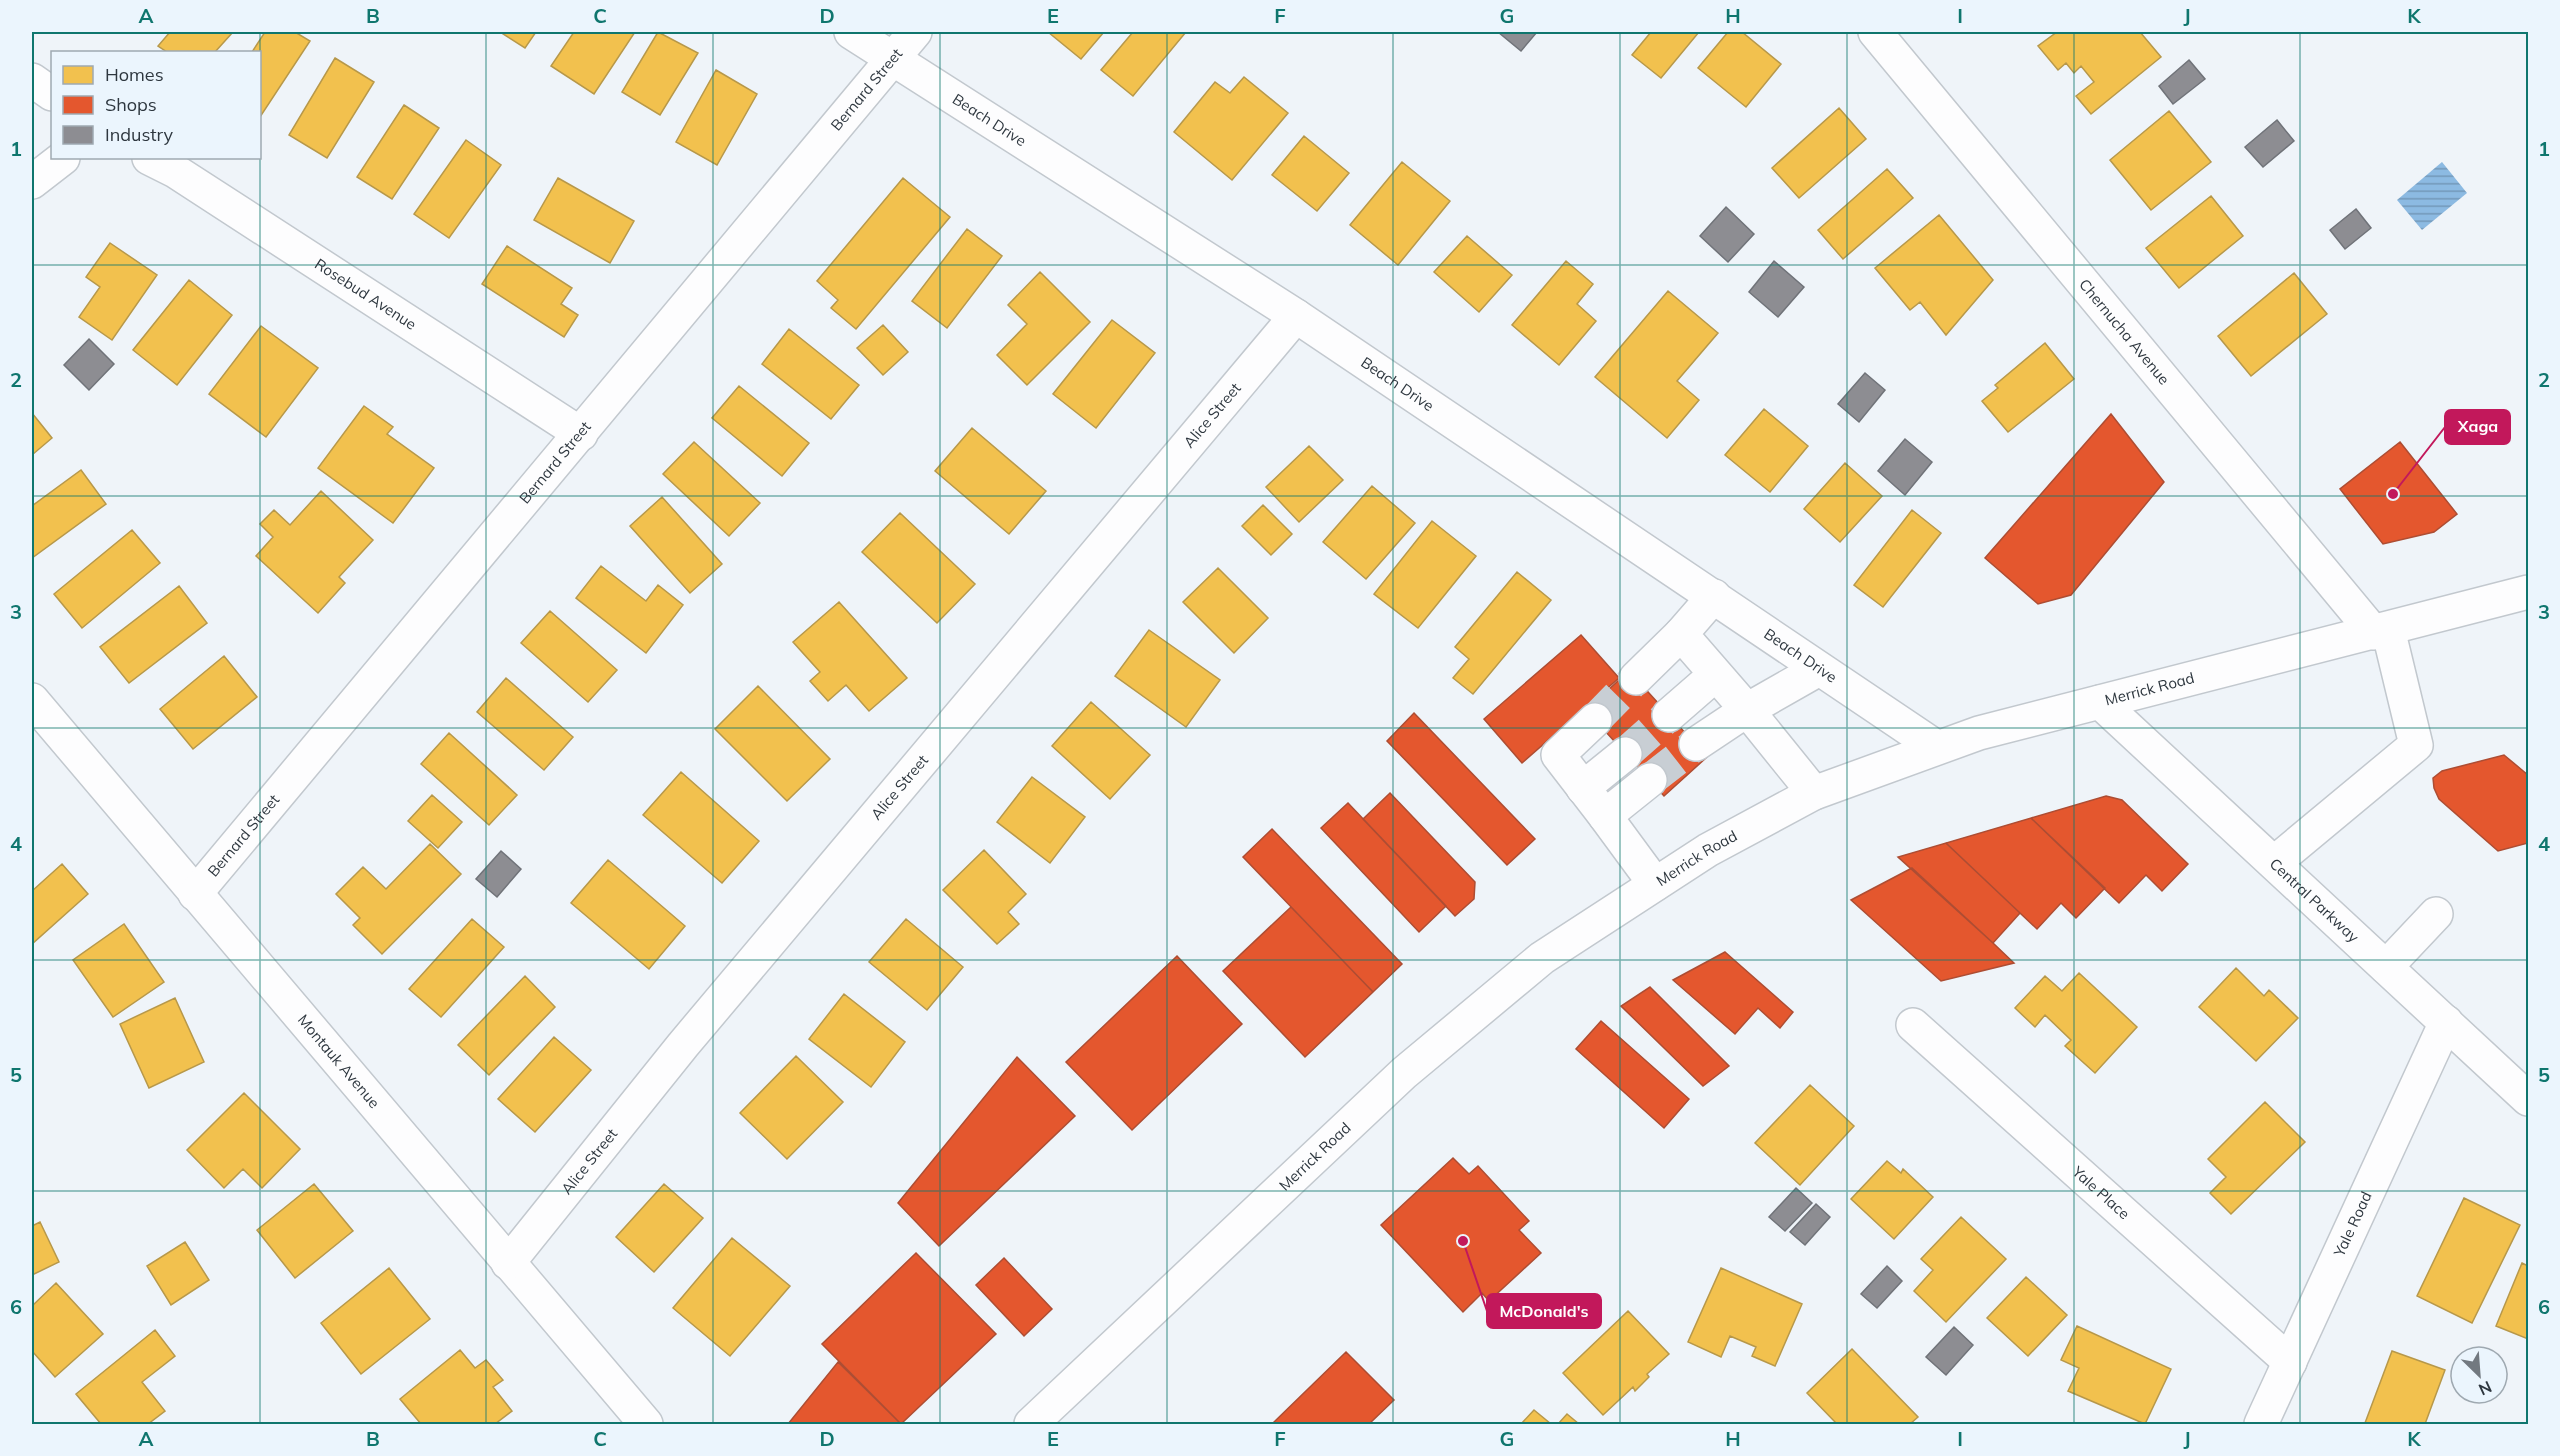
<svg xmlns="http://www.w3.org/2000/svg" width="2560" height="1456" font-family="Mulish,sans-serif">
<defs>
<pattern id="water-rules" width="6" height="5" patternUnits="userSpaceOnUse" patternTransform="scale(1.5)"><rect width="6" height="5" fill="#8cbae2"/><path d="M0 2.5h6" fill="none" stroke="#7398b9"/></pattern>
</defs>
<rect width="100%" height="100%" fill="#eff4f9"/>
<!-- water -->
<path fill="url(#water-rules)" d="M 2442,162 L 2467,193 L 2422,230 L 2397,200 Z"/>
<!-- homes -->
<path fill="#f2c14e" stroke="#b7984a" stroke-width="1.5" d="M 170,32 L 233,32 L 215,52 L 167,52 L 158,46 Z
M 265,32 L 295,32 L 310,41 L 260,117 L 260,52 L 252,52 Z
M 500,32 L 536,32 L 525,48 Z
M 574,32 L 635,32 L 594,94 L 551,66 Z
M 658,32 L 698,53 L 660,115 L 622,92 Z
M 1048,32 L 1104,32 L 1081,59 Z
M 1133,32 L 1186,32 L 1133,96 L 1101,70 Z
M 1651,32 L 1699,32 L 1661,78 L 1632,55 Z
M 1728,32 L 1742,32 L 1781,64 L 1746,107 L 1698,68 Z
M 2057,32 L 2140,32 L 2161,57 L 2091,114 L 2076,96 L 2094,82 L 2081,66 L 2074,73 L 2066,63 L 2058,70 L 2038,46 Z
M 335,58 L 374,82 L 327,158 L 289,135 Z
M 716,70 L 757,94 L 717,165 L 676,142 Z
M 1244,77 L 1288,113 L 1232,180 L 1174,132 L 1215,82 L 1230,93 Z
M 404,105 L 439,128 L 392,199 L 357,177 Z
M 1839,108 L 1866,139 L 1799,198 L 1772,168 Z
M 2169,111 L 2211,162 L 2151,210 L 2110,160 Z
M 1304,136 L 1349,173 L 1317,211 L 1272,175 Z
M 466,140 L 501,165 L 449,238 L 414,214 Z
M 1402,162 L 1450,201 L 1398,265 L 1350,225 Z
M 1887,169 L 1913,198 L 1843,259 L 1818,230 Z
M 558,178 L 634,221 L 610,263 L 534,220 Z
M 903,178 L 950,217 L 856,329 L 831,308 L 838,300 L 817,281 Z
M 2211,196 L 2243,236 L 2179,288 L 2146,248 Z
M 1939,215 L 1993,280 L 1946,335 L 1920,302 L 1910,310 L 1875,268 Z
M 967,229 L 1002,256 L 947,328 L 912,301 Z
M 1467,236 L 1512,275 L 1479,312 L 1434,272 Z
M 110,243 L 157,275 L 112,340 L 79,317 L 100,287 L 86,277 Z
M 507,246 L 572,288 L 561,304 L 578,315 L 564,337 L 482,284 Z
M 1566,261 L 1593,284 L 1577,304 L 1596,321 L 1559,365 L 1512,325 Z
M 1040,272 L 1090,322 L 1027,385 L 997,355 L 1027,324 L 1008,305 Z
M 2294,273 L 2327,314 L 2251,376 L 2218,336 Z
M 189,280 L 232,315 L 177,385 L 133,350 Z
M 1668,291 L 1718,333 L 1677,381 L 1699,400 L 1667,438 L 1595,377 Z
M 1112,320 L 1155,353 L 1096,428 L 1053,394 Z
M 883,325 L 908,352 L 883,375 L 857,348 Z
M 261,326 L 318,368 L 266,437 L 209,394 Z
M 789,329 L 859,385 L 831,419 L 762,364 Z
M 2045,343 L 2074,379 L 2008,432 L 1982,401 L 1998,388 L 1995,385 Z
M 739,386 L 809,443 L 782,476 L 712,418 Z
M 364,406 L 393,427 L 387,434 L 434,468 L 393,523 L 318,468 Z
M 1764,409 L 1808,446 L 1770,492 L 1725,455 Z
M 32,413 L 52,438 L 32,455 Z
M 972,428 L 1046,491 L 1009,534 L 935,471 Z
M 694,442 L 760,503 L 729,536 L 663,474 Z
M 1309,446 L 1343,480 L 1299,522 L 1266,487 Z
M 1845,463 L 1882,496 L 1840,542 L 1804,509 Z
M 81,470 L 106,504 L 32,558 L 32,506 Z
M 1372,486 L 1415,523 L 1366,579 L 1323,542 Z
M 321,491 L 373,540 L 339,577 L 345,583 L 318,613 L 256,556 L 273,537 L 260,524 L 274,510 L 290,525 Z
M 662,497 L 722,564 L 690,593 L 630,526 Z
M 1263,505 L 1292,534 L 1271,555 L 1242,526 Z
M 1912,510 L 1941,533 L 1883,607 L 1854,585 Z
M 900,513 L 975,584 L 937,623 L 862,552 Z
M 1432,521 L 1476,556 L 1418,628 L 1374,594 Z
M 132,530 L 160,563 L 82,628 L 54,594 Z
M 601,566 L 646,601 L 658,585 L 683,605 L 646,653 L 576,598 Z
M 1218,568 L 1268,618 L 1234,653 L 1183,602 Z
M 1517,572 L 1551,600 L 1473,694 L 1453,678 L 1469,659 L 1455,647 Z
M 179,586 L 207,623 L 129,683 L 100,647 Z
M 839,602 L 907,678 L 869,711 L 846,685 L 828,701 L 810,681 L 820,672 L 793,642 Z
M 550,611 L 617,670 L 588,702 L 521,643 Z
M 1149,630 L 1220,680 L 1186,727 L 1115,676 Z
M 224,656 L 257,697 L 193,749 L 160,709 Z
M 506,678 L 573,737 L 544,770 L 477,712 Z
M 758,686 L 830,759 L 787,801 L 715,729 Z
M 1091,702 L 1150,755 L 1110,799 L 1052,746 Z
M 449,733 L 517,795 L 489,825 L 421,764 Z
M 681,772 L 759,841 L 722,883 L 643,815 Z
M 1032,777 L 1085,817 L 1050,863 L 997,822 Z
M 432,795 L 462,822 L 438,848 L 408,821 Z
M 430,844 L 461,874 L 382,954 L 353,925 L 360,918 L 336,894 L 363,867 L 386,889 Z
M 984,850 L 1026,894 L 1008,912 L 1019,924 L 997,944 L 943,890 Z
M 608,860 L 685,926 L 649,969 L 571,903 Z
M 62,864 L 88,894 L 32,944 L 32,891 Z
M 472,919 L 504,947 L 441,1017 L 409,989 Z
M 906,919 L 963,967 L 927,1010 L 869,962 Z
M 124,924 L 164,982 L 113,1017 L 73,960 Z
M 2236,968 L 2264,996 L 2269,990 L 2298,1018 L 2256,1061 L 2199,1007 Z
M 2079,973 L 2137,1027 L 2095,1073 L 2065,1046 L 2071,1040 L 2045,1015 L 2035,1027 L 2015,1008 L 2045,976 L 2062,991 Z
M 525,976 L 555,1007 L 489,1075 L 458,1045 Z
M 844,994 L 905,1042 L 871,1087 L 809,1039 Z
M 175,998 L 204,1062 L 149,1088 L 120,1024 Z
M 554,1037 L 591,1070 L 535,1132 L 498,1099 Z
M 796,1056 L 843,1102 L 787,1159 L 740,1113 Z
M 1810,1085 L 1854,1126 L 1800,1185 L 1755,1143 Z
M 244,1093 L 300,1149 L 262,1188 L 243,1169 L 224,1188 L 187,1150 Z
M 2265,1102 L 2305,1142 L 2231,1214 L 2210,1193 L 2226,1177 L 2208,1159 Z
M 1887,1161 L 1901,1173 L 1903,1169 L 1933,1197 L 1894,1239 L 1851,1199 Z
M 314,1184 L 353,1231 L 295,1278 L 257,1230 Z
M 664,1184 L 703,1218 L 654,1272 L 616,1237 Z
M 2464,1198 L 2520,1225 L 2472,1323 L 2417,1296 Z
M 1961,1217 L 2006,1259 L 1946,1322 L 1914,1291 L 1933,1270 L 1921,1259 Z
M 40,1222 L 59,1262 L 32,1275 L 32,1226 Z
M 732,1238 L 790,1286 L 730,1356 L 673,1308 Z
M 185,1242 L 209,1280 L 171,1305 L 147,1266 Z
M 2522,1263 L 2528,1266 L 2528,1339 L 2496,1326 Z
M 389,1268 L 430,1319 L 361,1374 L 321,1323 Z
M 1721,1268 L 1802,1304 L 1775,1366 L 1752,1356 L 1756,1347 L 1730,1336 L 1721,1357 L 1688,1342 Z
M 2026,1277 L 2067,1315 L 2028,1356 L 1987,1318 Z
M 56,1283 L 103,1334 L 55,1377 L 32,1351 L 32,1306 Z
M 1628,1311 L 1669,1354 L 1647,1374 L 1649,1377 L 1635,1391 L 1633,1387 L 1603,1415 L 1563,1373 Z
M 2077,1326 L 2171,1369 L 2145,1424 L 2068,1391 L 2079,1368 L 2061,1360 Z
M 155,1330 L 175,1356 L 142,1382 L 165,1411 L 148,1424 L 101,1424 L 76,1394 Z
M 1852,1349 L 1918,1417 L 1910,1424 L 1837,1424 L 1807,1393 Z
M 460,1350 L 475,1368 L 486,1360 L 503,1380 L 493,1387 L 512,1411 L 495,1424 L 421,1424 L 400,1399 Z
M 2392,1351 L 2445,1370 L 2425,1424 L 2365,1423 Z
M 1534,1410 L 1551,1424 L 1521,1424 Z
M 1567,1414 L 1579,1424 L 1558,1424 Z"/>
<!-- shops -->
<path fill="#e4572e" stroke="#ad4d33" stroke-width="1.5" d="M 2111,414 L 2164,482 L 2071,595 L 2038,604 L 1985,558 Z
M 2400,442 L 2457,514 L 2434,532 L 2383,544 L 2340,489 Z
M 1581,635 L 1619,678 L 1522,763 L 1484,719 Z
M 1629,671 L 1707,757 L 1664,796 L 1586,710 Z
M 1414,713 L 1535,839 L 1507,865 L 1387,741 Z
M 2504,755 L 2528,775 L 2528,843 L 2498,851 L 2439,799 L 2434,788 L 2433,778 L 2442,771 Z
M 1390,793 L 1475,882 L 1474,899 L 1455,916 L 1363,819 Z
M 2106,796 L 2122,800 L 2188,864 L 2162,891 L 2146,875 L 2119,903 L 2031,818 Z
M 1348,803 L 1446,906 L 1419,932 L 1321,828 Z
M 2031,818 L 2105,888 L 2076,918 L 2061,903 L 2037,929 L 1946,843 Z
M 1272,829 L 1402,964 L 1373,992 L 1243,857 Z
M 1946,843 L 2020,913 L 1993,943 L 1898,857 Z
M 1912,868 L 1993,943 L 2014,963 L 1941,981 L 1851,900 Z
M 1291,907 L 1373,992 L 1305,1057 L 1223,971 Z
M 1725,952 L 1793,1012 L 1780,1028 L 1758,1008 L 1735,1034 L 1673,980 Z
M 1177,956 L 1242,1024 L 1132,1130 L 1066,1062 Z
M 1650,987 L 1729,1066 L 1703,1086 L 1621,1006 Z
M 1601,1021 L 1689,1099 L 1664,1128 L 1576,1049 Z
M 1017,1057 L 1075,1116 L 939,1246 L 898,1203 Z
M 1453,1158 L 1469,1174 L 1478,1166 L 1529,1221 L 1519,1230 L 1541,1253 L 1489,1301 L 1482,1293 L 1463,1312 L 1381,1225 Z
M 916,1253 L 996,1334 L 901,1424 L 822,1344 Z
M 1004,1258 L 1052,1309 L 1024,1336 L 976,1285 Z
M 1346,1352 L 1394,1400 L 1369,1424 L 1272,1424 Z
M 838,1362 L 901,1424 L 788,1424 Z"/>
<!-- industry -->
<path fill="#8d8d92" stroke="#707379" stroke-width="1.5" d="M 1498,32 L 1537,32 L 1521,51 Z
M 2189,60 L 2205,79 L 2173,104 L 2159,86 Z
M 2277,120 L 2294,141 L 2263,167 L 2245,147 Z
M 1726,207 L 1754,234 L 1728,262 L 1700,236 Z
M 2356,209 L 2371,228 L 2345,249 L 2330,230 Z
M 1774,261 L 1804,287 L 1778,317 L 1749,292 Z
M 89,339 L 114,364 L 89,390 L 64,365 Z
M 1865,373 L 1885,390 L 1859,422 L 1838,404 Z
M 1905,439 L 1932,462 L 1905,495 L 1878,471 Z
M 501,851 L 521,869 L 497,897 L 476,879 Z
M 1796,1188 L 1812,1203 L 1785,1231 L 1769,1217 Z
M 1816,1204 L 1830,1217 L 1805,1245 L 1790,1232 Z
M 1887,1266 L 1902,1281 L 1877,1308 L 1861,1294 Z
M 1954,1327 L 1973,1345 L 1946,1375 L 1926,1357 Z"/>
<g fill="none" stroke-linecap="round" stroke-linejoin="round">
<!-- minor-tunnel -->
<path stroke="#c8ced4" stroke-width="33" stroke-dasharray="33 16" stroke-linecap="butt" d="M 1595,720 L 1636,678
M 1625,754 L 1669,715
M 1650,780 L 1696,744"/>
<defs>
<g id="minor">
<path id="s1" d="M 851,32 L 1296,316 L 1936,747"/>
<path id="s2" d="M 1875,32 L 2374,633"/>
<path d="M 32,80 L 52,94"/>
<path id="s3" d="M 149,158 L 175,171 L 581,434"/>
<path d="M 32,182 L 63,158"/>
<path d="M 1714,596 L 1681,634 L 1747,710 L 1819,669"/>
<path d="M 1636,678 L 1681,634"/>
<path id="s4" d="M 32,700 L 646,1424"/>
<path id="s5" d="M 2100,702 L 2528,1099"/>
<path d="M 1669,715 L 1715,675"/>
<path d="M 1595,720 L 1558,755 L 1605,816"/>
<path d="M 1696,744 L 1747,710 L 1814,793"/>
<path d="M 1650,780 L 1605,816 L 1655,884"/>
<path d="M 1583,788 L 1625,754"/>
<path d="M 2274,863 L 2416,745 L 2388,629"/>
<path id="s6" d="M 195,894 L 915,32"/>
<path d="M 2386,967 L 2436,914"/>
<path id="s7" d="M 1913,1025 L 2290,1362"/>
<path id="s8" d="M 508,1263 L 683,1045 L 1296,316"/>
<path id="s9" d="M 2261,1424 L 2446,1022"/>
</g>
<g id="major">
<path id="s10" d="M 1031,1424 L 1404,1073 L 1542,958 L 1708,850 L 1814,793 L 1979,733 L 2528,592"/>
</g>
</defs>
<!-- minor casing -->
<use href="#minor" stroke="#c2c8ce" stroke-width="36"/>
<!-- major casing -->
<use href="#major" stroke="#c2c8ce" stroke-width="36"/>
<!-- minor -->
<use href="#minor" stroke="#fdfdfe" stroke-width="33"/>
<!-- major -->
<use href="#major" stroke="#fdfdfe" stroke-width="33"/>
</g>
<!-- grid -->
<path fill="none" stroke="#0f766e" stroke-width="1.5" stroke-opacity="0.55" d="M 260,32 L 260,1424M 486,32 L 486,1424M 713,32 L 713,1424M 940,32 L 940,1424M 1167,32 L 1167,1424M 1393,32 L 1393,1424M 1620,32 L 1620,1424M 1847,32 L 1847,1424M 2074,32 L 2074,1424M 2300,32 L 2300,1424M 32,265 L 2528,265M 32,496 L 2528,496M 32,728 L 2528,728M 32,960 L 2528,960M 32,1191 L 2528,1191"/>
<g text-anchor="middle" stroke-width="6" stroke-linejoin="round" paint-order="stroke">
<!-- street labels -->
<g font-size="15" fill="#2e373f" stroke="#ebf5fd">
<text dy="5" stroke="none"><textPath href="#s6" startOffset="1048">Bernard Street</textPath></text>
<text dy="5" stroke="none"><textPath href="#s1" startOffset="164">Beach Drive</textPath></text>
<text dy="5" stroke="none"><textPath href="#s3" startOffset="256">Rosebud Avenue</textPath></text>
<text dy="5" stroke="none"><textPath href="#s2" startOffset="390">Chernucha Avenue</textPath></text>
<text dy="5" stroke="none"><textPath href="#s1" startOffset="650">Beach Drive</textPath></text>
<text dy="5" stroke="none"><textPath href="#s8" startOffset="1102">Alice Street</textPath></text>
<text dy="5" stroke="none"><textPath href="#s6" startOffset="562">Bernard Street</textPath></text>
<text dy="5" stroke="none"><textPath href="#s1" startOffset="1136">Beach Drive</textPath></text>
<text dy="5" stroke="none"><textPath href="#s10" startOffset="1362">Merrick Road</textPath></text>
<text dy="5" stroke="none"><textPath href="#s8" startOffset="616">Alice Street</textPath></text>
<text dy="5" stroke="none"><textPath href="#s6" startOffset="76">Bernard Street</textPath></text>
<text dy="5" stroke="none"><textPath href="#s10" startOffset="876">Merrick Road</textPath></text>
<text dy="5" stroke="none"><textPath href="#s5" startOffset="292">Central Parkway</textPath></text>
<text dy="5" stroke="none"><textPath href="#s4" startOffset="474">Montauk Avenue</textPath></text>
<text dy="5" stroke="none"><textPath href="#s10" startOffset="390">Merrick Road</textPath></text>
<text dy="5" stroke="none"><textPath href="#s8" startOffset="130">Alice Street</textPath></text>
<text dy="5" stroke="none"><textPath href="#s7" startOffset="252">Yale Place</textPath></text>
<text dy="5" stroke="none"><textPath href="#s9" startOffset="220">Yale Road</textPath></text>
</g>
</g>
<!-- callouts -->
<path fill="none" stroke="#c2185b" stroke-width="2" d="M2393 494L2445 427M1463 1241L1487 1311"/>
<g fill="#c2185b" stroke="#ebf5fd" stroke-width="2">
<circle cx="2393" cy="494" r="6"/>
<circle cx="1463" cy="1241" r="6"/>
</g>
<g fill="#c2185b" stroke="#c2185b" stroke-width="2">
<rect x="2445" y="410" width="65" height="34" rx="6"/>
<rect x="1487" y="1294" width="114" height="34" rx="6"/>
</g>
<g font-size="16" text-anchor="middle" font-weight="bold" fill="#fff">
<text x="2478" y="432">Xaga</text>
<text x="1544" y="1317">McDonald's</text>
</g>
<!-- border -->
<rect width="2560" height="1456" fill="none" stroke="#ebf5fd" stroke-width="66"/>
<!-- legend -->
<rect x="51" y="51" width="210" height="108" fill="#ebf5fd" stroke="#9fa9b1" stroke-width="1.5"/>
<rect x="63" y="66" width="30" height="18" fill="#f2c14e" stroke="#9fa9b1" stroke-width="1.5"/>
<text x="105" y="81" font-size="18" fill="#2e373f">Homes</text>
<rect x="63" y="96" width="30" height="18" fill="#e4572e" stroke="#9fa9b1" stroke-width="1.5"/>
<text x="105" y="111" font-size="18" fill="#2e373f">Shops</text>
<rect x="63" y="126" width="30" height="18" fill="#8d8d92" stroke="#9fa9b1" stroke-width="1.5"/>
<text x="105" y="141" font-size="18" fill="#2e373f">Industry</text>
<!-- north arrow -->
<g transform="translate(2479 1375) rotate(155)"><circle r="28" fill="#ebf5fd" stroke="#9fa9b1" stroke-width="1.5"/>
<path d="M0-4.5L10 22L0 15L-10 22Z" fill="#727980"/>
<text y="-9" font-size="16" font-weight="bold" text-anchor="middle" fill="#2e373f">N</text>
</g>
<rect x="33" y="33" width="2494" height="1390" fill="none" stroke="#0f766e" stroke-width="2"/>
<g font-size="20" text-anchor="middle" font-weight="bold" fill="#0f766e">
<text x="146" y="23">A</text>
<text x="373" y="23">B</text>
<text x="600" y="23">C</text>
<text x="827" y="23">D</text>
<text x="1053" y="23">E</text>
<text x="1280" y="23">F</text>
<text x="1507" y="23">G</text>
<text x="1733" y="23">H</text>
<text x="1960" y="23">I</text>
<text x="2187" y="23">J</text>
<text x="2414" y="23">K</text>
<text x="16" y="156">1</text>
<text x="2544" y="156">1</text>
<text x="16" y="387">2</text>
<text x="2544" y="387">2</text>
<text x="16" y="619">3</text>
<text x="2544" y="619">3</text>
<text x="16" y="851">4</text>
<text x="2544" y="851">4</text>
<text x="16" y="1082">5</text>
<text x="2544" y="1082">5</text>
<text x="16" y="1314">6</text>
<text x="2544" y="1314">6</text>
<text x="146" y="1446">A</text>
<text x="373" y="1446">B</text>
<text x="600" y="1446">C</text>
<text x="827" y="1446">D</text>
<text x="1053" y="1446">E</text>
<text x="1280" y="1446">F</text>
<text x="1507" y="1446">G</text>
<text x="1733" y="1446">H</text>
<text x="1960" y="1446">I</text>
<text x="2187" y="1446">J</text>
<text x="2414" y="1446">K</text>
</g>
</svg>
